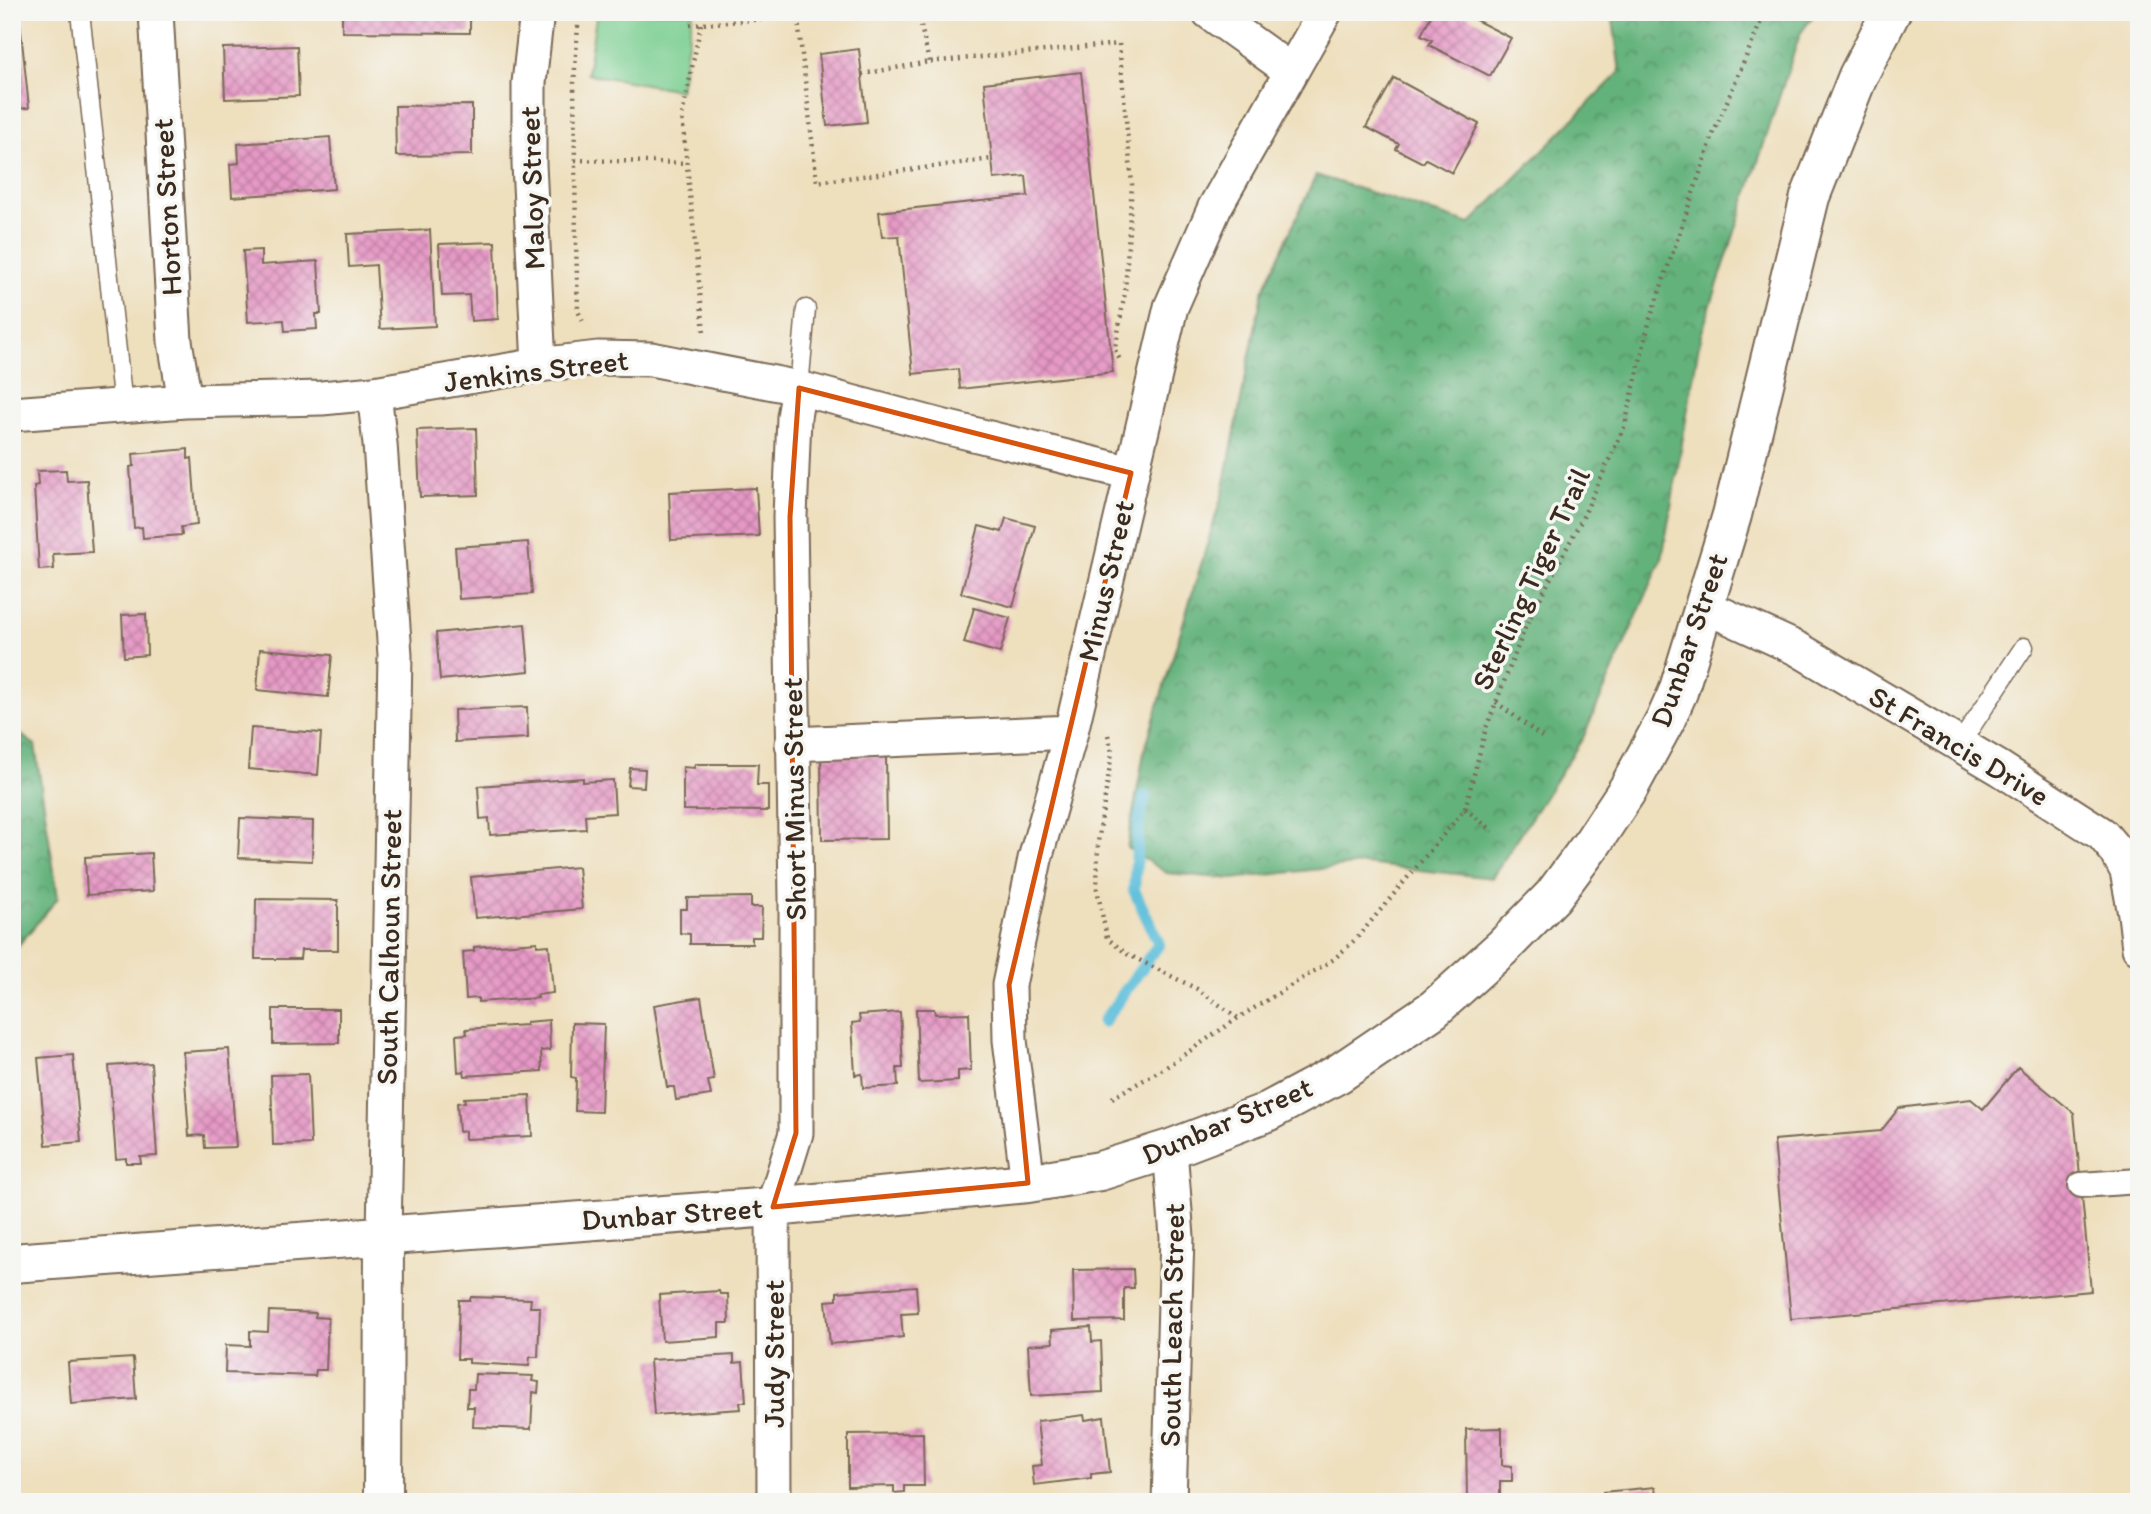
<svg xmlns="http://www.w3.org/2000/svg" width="2151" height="1514" font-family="Itim,sans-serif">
<defs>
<pattern id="forest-crowns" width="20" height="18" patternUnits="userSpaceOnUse" patternTransform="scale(1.75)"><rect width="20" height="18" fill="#64b27c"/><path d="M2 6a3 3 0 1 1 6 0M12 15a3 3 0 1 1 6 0" fill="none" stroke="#549165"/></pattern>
<pattern id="building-cross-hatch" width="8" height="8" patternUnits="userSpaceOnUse" patternTransform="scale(1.75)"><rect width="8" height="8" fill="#e699c6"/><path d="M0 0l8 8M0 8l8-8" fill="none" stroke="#bc7da0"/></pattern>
</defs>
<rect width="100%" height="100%" fill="#f6f6f2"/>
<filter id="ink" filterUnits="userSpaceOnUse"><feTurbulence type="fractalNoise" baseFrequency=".0143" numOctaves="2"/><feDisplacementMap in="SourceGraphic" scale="14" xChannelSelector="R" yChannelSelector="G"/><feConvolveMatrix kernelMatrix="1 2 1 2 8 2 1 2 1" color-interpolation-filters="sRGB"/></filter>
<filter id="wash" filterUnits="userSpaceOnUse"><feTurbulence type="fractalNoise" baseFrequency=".00686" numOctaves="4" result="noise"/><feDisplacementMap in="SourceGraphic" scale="28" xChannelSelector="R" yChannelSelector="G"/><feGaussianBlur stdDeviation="1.57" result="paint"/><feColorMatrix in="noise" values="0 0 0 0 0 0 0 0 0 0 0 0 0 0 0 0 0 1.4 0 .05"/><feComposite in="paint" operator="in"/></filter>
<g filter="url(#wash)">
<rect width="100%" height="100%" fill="#eedfbd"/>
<!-- forest -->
<path fill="url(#forest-crowns)" stroke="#506e4d" stroke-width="2" d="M 1612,12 L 1816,12 L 1800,34 L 1700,338 L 1662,559 L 1583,738 L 1492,878 L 1364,864 L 1232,879 L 1167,873 L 1127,848 L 1144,752 L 1223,492 L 1262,293 L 1316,175 L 1470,224 L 1620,72 Z
M 12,728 L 35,745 L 58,898 L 12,953 Z"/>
<!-- garden -->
<path fill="#7bcf92" stroke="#5b7c58" stroke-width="2" d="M 597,12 L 693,12 L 680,90 L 587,74 Z"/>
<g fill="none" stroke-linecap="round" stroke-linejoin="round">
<!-- stream -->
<path stroke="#5bbeda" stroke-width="12" d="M 1103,1022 L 1159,944 L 1134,890 L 1139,823 L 1145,796"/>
</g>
<g id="blocks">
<!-- building -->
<path fill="url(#building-cross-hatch)" d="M 12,12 L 19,12 L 29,108 L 12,109 Z
M 342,12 L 470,12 L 470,33 L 342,32 Z
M 1433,12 L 1460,12 L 1511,38 L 1490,76 L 1429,45 L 1432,40 L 1421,35 Z
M 297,46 L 299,96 L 225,99 L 223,48 Z
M 859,49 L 867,122 L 827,126 L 819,54 Z
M 1081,72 L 1113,372 L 960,389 L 958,369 L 913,374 L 899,236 L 882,237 L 879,212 L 1028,196 L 1026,176 L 994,179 L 984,83 Z
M 1394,78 L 1479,124 L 1452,173 L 1426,159 L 1423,163 L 1396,149 L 1399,144 L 1366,127 Z
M 472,105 L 472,155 L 396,156 L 395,106 Z
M 330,137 L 334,189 L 232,197 L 230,164 L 239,163 L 238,144 Z
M 430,230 L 435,326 L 380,329 L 376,265 L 349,267 L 347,234 Z
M 495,242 L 498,319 L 471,321 L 469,295 L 442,296 L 439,244 Z
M 261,250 L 261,265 L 318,261 L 321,314 L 316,314 L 317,329 L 285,331 L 284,320 L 248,322 L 243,251 Z
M 476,428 L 478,495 L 420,497 L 417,430 Z
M 188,449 L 188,459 L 192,458 L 197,525 L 181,527 L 182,535 L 143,538 L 142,527 L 134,528 L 130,467 L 134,466 L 133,454 Z
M 66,470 L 67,481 L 87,480 L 92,552 L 53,554 L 54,569 L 39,570 L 34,486 L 38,485 L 37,471 Z
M 756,488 L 759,536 L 671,540 L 669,492 Z
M 1006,518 L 1035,526 L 1013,607 L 961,593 L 979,526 L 1002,532 Z
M 528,542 L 532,594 L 459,599 L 455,547 Z
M 974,608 L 1010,618 L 1000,653 L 964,643 Z
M 146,614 L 147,655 L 124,657 L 122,615 Z
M 525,624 L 529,671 L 440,680 L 436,633 Z
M 260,649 L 332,655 L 328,697 L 257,690 Z
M 527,707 L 528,738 L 455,742 L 454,710 Z
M 251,728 L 321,733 L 318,775 L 248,769 Z
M 886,755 L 887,839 L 822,840 L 821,756 Z
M 695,764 L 758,764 L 757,785 L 768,785 L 768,811 L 683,810 L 683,767 L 694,768 Z
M 630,768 L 645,769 L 644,787 L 628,786 Z
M 583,778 L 583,782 L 613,780 L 615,813 L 585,815 L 586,829 L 490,835 L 489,818 L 480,819 L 478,786 Z
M 240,818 L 313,821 L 312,861 L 238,858 Z
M 151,853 L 153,891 L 87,895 L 85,857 Z
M 578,867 L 582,909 L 475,918 L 471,877 Z
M 751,897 L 751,907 L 762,907 L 761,937 L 752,937 L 752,944 L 690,944 L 690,934 L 680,933 L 680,909 L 687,909 L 687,898 Z
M 256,899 L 338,900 L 338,950 L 301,950 L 300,959 L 255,959 Z
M 537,942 L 537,946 L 549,945 L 553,993 L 537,995 L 538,998 L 478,1002 L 478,998 L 466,999 L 463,952 L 474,951 L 474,947 Z
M 701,997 L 714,1080 L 708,1081 L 711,1095 L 676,1100 L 674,1087 L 667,1087 L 654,1005 Z
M 273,1009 L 339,1009 L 339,1043 L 273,1044 Z
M 916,1009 L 934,1009 L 935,1014 L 969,1013 L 971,1070 L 958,1071 L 958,1081 L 919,1083 Z
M 900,1012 L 903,1068 L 897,1068 L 898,1086 L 863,1088 L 862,1074 L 855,1075 L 852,1023 L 860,1022 L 859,1015 Z
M 549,1020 L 550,1050 L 541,1051 L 542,1071 L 465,1076 L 464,1071 L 458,1072 L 456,1035 L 467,1034 L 466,1029 L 526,1025 L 526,1022 Z
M 572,1023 L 604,1024 L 601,1112 L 575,1111 L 576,1078 L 571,1077 Z
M 229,1049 L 236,1147 L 205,1148 L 204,1135 L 189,1136 L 183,1052 Z
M 73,1055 L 81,1142 L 46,1145 L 38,1058 Z
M 151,1063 L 157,1156 L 140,1157 L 141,1163 L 126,1163 L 126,1158 L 116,1159 L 109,1066 Z
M 2018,1067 L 2074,1113 L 2091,1291 L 1791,1319 L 1774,1140 L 1881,1131 L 1899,1108 L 1971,1099 L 1983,1109 Z
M 308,1074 L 311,1144 L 273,1145 L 271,1075 Z
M 530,1095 L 532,1136 L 465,1139 L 465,1131 L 459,1132 L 457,1103 L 465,1102 L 464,1098 Z
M 1133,1269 L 1134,1288 L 1124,1288 L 1124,1320 L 1074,1321 L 1073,1270 Z
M 916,1286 L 918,1313 L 901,1314 L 903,1337 L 830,1344 L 826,1301 L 837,1300 L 837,1292 Z
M 719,1291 L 720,1294 L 728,1294 L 729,1323 L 719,1323 L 719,1337 L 662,1341 L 659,1295 Z
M 471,1297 L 531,1299 L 530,1307 L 540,1307 L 538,1357 L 530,1357 L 529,1366 L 469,1363 L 469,1359 L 457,1359 L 459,1300 L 470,1300 Z
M 269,1311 L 316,1313 L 315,1317 L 328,1318 L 326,1370 L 316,1370 L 315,1376 L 225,1373 L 226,1345 L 250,1346 L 250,1331 L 268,1332 Z
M 1091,1327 L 1092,1342 L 1101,1341 L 1103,1392 L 1031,1396 L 1028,1345 L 1053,1343 L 1052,1330 Z
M 734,1355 L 734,1363 L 743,1362 L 746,1402 L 740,1402 L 741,1409 L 654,1415 L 650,1360 Z
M 133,1358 L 136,1399 L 71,1404 L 68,1362 Z
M 475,1374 L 533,1376 L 532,1381 L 539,1382 L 538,1393 L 533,1392 L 531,1429 L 473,1427 L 474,1407 L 467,1407 L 468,1389 L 474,1389 Z
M 1084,1415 L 1085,1420 L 1104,1417 L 1110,1472 L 1091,1474 L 1091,1478 L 1034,1485 L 1032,1466 L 1042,1465 L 1037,1421 Z
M 1502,1428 L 1502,1465 L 1512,1466 L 1512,1481 L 1500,1481 L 1500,1502 L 1467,1502 L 1466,1429 Z
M 923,1433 L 924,1486 L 904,1486 L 904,1492 L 894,1493 L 894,1486 L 848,1487 L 848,1434 Z
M 1655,1487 L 1657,1502 L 1604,1502 L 1603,1492 Z"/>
</g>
</g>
<g filter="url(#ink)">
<use href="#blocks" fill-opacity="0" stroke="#7a6956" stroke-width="2"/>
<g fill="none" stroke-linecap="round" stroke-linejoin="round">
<defs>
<path id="service" d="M 80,12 L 123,406
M 799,388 L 806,309
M 1959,745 L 2024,647"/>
<path id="pedestrian" d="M 2081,1185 L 2139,1181"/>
<path id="minor" d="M 156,12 L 175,341 L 185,401
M 537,12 L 529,83 L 529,164 L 539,365
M 1209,12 L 1291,71
M 374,393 L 380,444 L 395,655 L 384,1235
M 12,414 L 185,401 L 322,398 L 374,393 L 539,365 L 598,358 L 651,359 L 799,388 L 941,426 L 1131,473
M 1704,606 L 1798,649 L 2001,769 L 2102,834 L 2117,852 L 2127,871 L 2135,914 L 2139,948
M 792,744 L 1071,732
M 1028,1183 L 1010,1040 L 1009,985 L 1035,859 L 1071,732 L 1171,307 L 1215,207 L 1325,12
M 774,1502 L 773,1207 L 796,1133 L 796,898 L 790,517 L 794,417 L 799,388
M 1169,1502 L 1177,1237 L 1170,1149"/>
<path id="tertiary" d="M 12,1263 L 773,1207 L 1028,1183 L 1100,1171 L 1170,1149 L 1267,1112 L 1338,1074 L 1434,1009 L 1504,946 L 1553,896 L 1593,842 L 1628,789 L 1665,721 L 1678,692 L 1732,515 L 1810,197 L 1858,76 L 1891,12
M 383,1502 L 384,1235"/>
</defs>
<!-- service casing -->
<use href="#service" stroke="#7a6956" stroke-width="21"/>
<!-- pedestrian casing -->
<use href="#pedestrian" stroke="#7a6956" stroke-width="28"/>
<!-- minor casing -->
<use href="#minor" stroke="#7a6956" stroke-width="37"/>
<!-- tertiary casing -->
<use href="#tertiary" stroke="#7a6956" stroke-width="42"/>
<!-- path -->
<path stroke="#7a6956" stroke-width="4.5" stroke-dasharray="2 5" stroke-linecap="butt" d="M 579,12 L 574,82 L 576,244 L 578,311 L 583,322
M 797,12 L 817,182 L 992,159
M 918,12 L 929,62
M 701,24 L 682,116 L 704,332
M 690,25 L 852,12
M 862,74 L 929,62 L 1119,44 L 1132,184 L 1125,292 L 1115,350 L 1121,362
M 575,160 L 687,163
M 1496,702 L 1542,737
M 1108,735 L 1112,752 L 1098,842 L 1097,889 L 1107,938 L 1127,954 L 1197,989 L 1238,1018
M 1465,809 L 1493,831
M 1112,1098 L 1163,1069 L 1238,1018 L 1334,959 L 1357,938 L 1465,809 L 1486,728 L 1527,623 L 1582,519 L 1625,425 L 1650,319 L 1714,132 L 1765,12"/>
<!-- service -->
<use href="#service" stroke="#fff" stroke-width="18"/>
<!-- pedestrian -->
<use href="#pedestrian" stroke="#fff" stroke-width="24"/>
<!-- minor -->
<use href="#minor" stroke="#fff" stroke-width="33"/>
<!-- tertiary -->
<use href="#tertiary" stroke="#fff" stroke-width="38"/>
</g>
</g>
<!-- marked area -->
<path fill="none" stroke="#d7540e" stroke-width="5" stroke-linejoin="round" d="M 799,388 L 1131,473 L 1009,985 L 1028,1183 L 773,1207 L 796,1133 L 790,517 Z"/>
<g text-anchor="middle" stroke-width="7" stroke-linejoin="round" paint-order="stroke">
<!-- street labels -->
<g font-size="30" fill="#3b2a1e" stroke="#f6f6f2">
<text transform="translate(532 188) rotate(-92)" y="10">Maloy Street</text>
<text transform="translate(167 207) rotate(-93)" y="10">Horton Street</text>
<text transform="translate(536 371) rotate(-7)" y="10">Jenkins Street</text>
<text transform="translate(1531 579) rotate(-65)" y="10">Sterling Tiger Trail</text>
<text transform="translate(1106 581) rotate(-77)" y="10">Minus Street</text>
<text transform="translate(1689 640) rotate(-71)" y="10">Dunbar Street</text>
<text transform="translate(1959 746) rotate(31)" y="10">St Francis Drive</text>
<text transform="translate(794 799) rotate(-91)" y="10">Short Minus Street</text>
<text transform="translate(389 947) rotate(-89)" y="10">South Calhoun Street</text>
<text transform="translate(1227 1121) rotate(-23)" y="10">Dunbar Street</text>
<text transform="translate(672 1214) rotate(-4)" y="10">Dunbar Street</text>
<text transform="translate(1172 1325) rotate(-89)" y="10">South Leach Street</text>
<text transform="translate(774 1354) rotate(-90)" y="10">Judy Street</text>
</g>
</g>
<!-- margin -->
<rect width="2151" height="1514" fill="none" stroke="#f6f6f2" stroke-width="42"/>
</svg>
